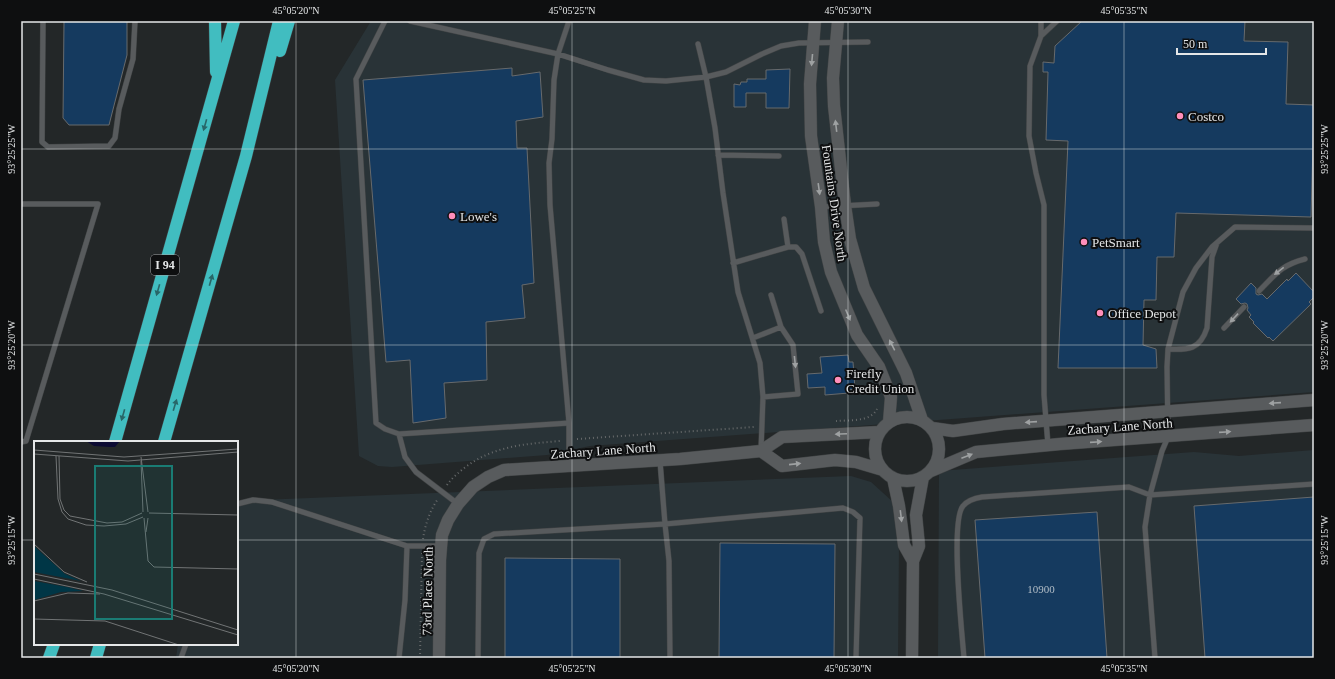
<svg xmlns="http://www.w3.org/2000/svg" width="1335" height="679" font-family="Georgia,serif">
<rect width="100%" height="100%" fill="#232728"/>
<!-- built -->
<path fill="#293337" d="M 371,21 L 1314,21 L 1314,392 L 590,446 L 547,455 L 392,467 L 378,466 L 359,456 L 335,80 Z
M 1314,450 L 1314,658 L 938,658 L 939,471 L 1194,452 L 1239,456 Z
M 851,476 L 871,482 L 893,502 L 899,543 L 898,658 L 176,658 L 178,644 L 237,644 L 237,501 Z"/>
<!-- building -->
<path fill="#153a5f" stroke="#676a6c" d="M 64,21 L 127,21 L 127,55 L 109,125 L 69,125 L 63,118 Z
M 1082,21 L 1245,21 L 1244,41 L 1288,42 L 1286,104 L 1314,105 L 1311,217 L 1176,213 L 1174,257 L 1157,257 L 1156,300 L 1144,300 L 1143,345 L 1156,349 L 1157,368 L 1058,368 L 1068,141 L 1046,140 L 1048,72 L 1043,72 L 1043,62 L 1054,63 L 1055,46 Z
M 512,68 L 512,76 L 540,72 L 543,117 L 516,121 L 517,148 L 527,148 L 534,283 L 522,285 L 525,318 L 486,322 L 487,380 L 444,383 L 446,418 L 413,423 L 410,360 L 386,362 L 363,80 Z
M 790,69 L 789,108 L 766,108 L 766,93 L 746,93 L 746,107 L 734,107 L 734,84 L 740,85 L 741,82 L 747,82 L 747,79 L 766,79 L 766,70 Z
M 1296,273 L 1314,292 L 1314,297 L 1309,302 L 1311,304 L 1273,341 L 1269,337 L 1268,338 L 1253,323 L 1254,322 L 1249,317 L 1251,315 L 1247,310 L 1248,308 L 1247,304 L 1245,303 L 1241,304 L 1236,299 L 1251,283 L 1256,288 L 1256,294 L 1258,295 L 1262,294 L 1267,299 L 1287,279 L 1288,281 Z
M 848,355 L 849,362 L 853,362 L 855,389 L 848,390 L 849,393 L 825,395 L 825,387 L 808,388 L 807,374 L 822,373 L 820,357 Z
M 1314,497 L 1314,658 L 1205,658 L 1194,506 Z
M 1097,512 L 1107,658 L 985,658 L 975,520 Z
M 720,543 L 835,544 L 834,658 L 719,658 Z
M 505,558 L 620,559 L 620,658 L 505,658 Z"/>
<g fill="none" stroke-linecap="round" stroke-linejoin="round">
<defs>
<path id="lane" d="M 43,21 L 42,142 L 48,147 L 109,146 L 115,138 L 119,109 L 133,59 L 135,21
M 385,21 L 356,79 L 376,423 L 385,429 L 399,434 L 569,423
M 410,21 L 558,54 L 608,70 L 644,80 L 666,81 L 706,77 L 726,72 L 762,54 L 781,46 L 799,43 L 868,42
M 569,21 L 558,54 L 554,80 L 552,139 L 549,163 L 550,205 L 569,423 L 569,466
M 1041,21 L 1041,36 L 1030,66 L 1029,136 L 1036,173 L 1044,205 L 1044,395 L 1048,445
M 1041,36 L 1057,21
M 698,44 L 706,77 L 715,128 L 723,193 L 738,292 L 760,363 L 763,397 L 761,450
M 718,155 L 779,156
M 21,204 L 98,204 L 26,441 L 21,442
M 821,207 L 877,204
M 784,219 L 788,247
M 733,263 L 788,247 L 796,247 L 802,254 L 821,311
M 1259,291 C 1275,275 1281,265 1305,259
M 1224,328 L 1244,307
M 753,338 L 781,327
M 1168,349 C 1188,350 1200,350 1207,328 L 1212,257 L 1217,243
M 763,397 L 798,394 L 793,345 L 781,327 L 771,295
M 399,434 L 405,457 L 416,472 L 458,504
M 660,461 L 665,524 L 843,508 L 853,512 L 860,518 L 856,658
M 237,504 L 253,500 L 272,502 L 407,546 L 441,546
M 181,658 L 186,644
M 399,658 L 405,600 L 407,546
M 478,658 L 479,553 L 484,539 L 494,534 L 665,524 L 669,561 L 670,658
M 964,658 C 962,633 950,521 963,506 C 967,501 976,498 982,497 L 1129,487 L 1150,495 L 1314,484
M 1155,658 L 1145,527 L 1150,495 L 1162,451 L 1168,437 L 1167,367 L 1168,349 L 1183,292 L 1196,268 L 1212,247 L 1235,227 L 1314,228"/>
<path id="secondary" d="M 815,21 L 810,84 L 811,136 L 821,207 L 824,242 L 831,272 L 857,335 L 879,367 L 891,397 L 889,422
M 838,21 L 833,78 L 834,106 L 845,205 L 850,239 L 864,288 L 906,373 L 922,420
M875 449a32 32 0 1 1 64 0a32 32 0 1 1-64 0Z
M 932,428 L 953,431 L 1003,424 L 1314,400
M 761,451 L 782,466 L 835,460 L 856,462 L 883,470
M 931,471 L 976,452 L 1060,444 L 1314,425
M 893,478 L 899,506 L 904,545 L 913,561
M 439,658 L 440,560 L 442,535 L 448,520 L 458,504 L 473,487 L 488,477 L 504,470 L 680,459 L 761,451 L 782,437 L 880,432
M 912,658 L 913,561 L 919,546 L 916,515 L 923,477"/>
<path id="highway" d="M 215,21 L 216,72
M 280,51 L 289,21
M 115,442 L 234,21
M 164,442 L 246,156 L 279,21
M 49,658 L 54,644
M 96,658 L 100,644"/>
</defs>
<!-- lane casing -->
<use href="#lane" stroke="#414445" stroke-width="6"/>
<!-- secondary casing -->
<use href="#secondary" stroke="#414445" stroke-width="13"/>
<!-- highway casing -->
<use href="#highway" stroke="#414445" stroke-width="13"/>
<!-- path -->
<path stroke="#66696a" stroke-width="2" stroke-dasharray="1 3" stroke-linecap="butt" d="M 836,421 C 849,420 871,422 877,409
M 577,439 L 754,427
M 447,485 C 451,479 457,474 463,469 C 492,446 524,444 560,441
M 423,539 C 425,525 430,510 438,499
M 420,658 L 422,553"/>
<!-- lane -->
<use href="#lane" stroke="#585b5d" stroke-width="5"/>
<!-- secondary -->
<use href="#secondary" stroke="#585b5d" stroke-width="12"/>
<!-- highway -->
<use href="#highway" stroke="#41bdc0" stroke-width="12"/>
</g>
<!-- one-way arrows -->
<defs><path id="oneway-solid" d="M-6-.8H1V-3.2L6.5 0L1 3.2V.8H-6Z"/></defs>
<g fill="#9ea1a2">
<use href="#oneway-solid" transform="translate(812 60) rotate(95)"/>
<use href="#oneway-solid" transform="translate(836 126) rotate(-97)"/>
<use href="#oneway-solid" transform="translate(819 189) rotate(82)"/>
<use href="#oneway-solid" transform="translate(1279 271) rotate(142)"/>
<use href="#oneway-solid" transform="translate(848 315) rotate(67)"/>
<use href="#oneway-solid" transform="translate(1234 318) rotate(133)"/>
<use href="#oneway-solid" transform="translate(892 345) rotate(-117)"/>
<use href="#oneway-solid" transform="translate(795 362) rotate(84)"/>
<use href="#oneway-solid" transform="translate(1275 403) rotate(176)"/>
<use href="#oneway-solid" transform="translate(1031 422) rotate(176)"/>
<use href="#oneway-solid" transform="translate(1225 432) rotate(-4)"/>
<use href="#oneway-solid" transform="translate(841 434) rotate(177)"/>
<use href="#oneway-solid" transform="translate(1096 442) rotate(-4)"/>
<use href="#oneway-solid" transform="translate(967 456) rotate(-21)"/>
<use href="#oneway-solid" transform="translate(795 464) rotate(-6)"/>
<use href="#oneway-solid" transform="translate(901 516) rotate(83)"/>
</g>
<g fill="#286668">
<use href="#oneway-solid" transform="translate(205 125) rotate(106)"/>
<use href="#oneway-solid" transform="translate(211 280) rotate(-74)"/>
<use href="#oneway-solid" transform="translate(158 290) rotate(106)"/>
<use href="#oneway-solid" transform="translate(175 405) rotate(-73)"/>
<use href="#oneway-solid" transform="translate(123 415) rotate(106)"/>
</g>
<!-- ticks -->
<path fill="none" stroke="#e5e7e8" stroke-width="1" stroke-opacity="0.45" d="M 296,21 L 296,658M 572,21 L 572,658M 848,21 L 848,658M 1124,21 L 1124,658M 21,149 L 1314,149M 21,345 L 1314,345M 21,540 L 35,540M 237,540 L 1314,540"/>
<!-- markers -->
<g fill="#ff8eba" stroke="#0e0f10" stroke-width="1.5">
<circle cx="1180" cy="116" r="4"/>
<circle cx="452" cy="216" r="4"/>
<circle cx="1084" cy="242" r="4"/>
<circle cx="1100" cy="313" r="4"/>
<circle cx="838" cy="380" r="4"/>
</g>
<g text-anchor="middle" stroke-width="4" stroke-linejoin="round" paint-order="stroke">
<!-- number labels -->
<g font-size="11" fill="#b1bcc6">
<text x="1041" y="593">10900</text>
</g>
<!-- shield labels -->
<rect fill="#0e0f10" stroke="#a4a6a7" stroke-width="1" x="151" y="255" width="28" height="20" rx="3"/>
<g font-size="12" font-weight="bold" fill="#e5e7e8">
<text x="165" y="269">I 94</text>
</g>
<!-- poi labels -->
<g font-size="13" fill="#e5e7e8" stroke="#0e0f10" text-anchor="start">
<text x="1188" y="121">Costco</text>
<text x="460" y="221">Lowe's</text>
<text x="1092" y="247">PetSmart</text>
<text x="1108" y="318">Office Depot</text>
<text x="846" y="378">Firefly<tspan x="846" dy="15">Credit Union</tspan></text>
</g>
<!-- street labels -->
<g font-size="13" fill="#e5e7e8" stroke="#0e0f10">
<text transform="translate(835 203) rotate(82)" y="5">Fountains Drive North</text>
<text transform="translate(1120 426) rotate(-4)" y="5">Zachary Lane North</text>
<text transform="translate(603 450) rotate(-4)" y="5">Zachary Lane North</text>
<text transform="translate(427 591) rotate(-89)" y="5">73rd Place North</text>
</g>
</g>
<!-- overview -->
<g transform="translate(34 441)">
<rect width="204" height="204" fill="#232728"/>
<path d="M 0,105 L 31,133 L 47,140 L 0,131 ZM 0,140 L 33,146 L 49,150 L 27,151 L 0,159 Z" fill="#003646"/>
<path d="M 52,0 L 86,0 L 81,6 L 76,6 L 60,5 Z" fill="#0c0b33"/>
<path fill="none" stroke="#717475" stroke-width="1" d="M 0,9 L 90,16 L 204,8M 0,13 L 94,20 L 204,11M 22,15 L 24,58 L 28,71 L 34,78 L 52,84 L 70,85 L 92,83 L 109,76M 25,15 L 26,58 L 30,69 L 36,75 L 73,82 L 88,81 L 108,72M 107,16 L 114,71M 107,20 L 109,71M 115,72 L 204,74M 110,77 L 114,120 L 120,126 L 204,128M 112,91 L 114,77M 0,103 L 30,131 L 53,141M 0,133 L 78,149 L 204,189M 0,138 L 70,153 L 204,194M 0,160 L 34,152 L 66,153M 0,178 L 71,180 L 145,204"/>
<path fill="#1a7c74" fill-opacity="0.15" stroke="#1a7c74" stroke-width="2" d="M 61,25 L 138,25 L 138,178 L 61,178 Z"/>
<rect width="204" height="204" fill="none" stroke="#e5e7e8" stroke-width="2"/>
</g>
<!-- border -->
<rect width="1335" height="679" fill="none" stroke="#0e0f10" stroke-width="44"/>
<!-- scale -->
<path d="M1177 48v6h89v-6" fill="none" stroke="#e5e7e8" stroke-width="2"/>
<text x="1183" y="48" font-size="12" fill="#e5e7e8" stroke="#0e0f10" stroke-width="3" paint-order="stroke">50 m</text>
<rect x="22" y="22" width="1291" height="635" fill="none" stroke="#e5e7e8" stroke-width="1.5"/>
<g font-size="10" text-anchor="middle" fill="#e5e7e8">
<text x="296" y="14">45°05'20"N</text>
<text x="572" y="14">45°05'25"N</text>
<text x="848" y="14">45°05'30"N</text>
<text x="1124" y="14">45°05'35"N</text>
<text transform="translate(1324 149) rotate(-90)" y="4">93°25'25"W</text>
<text transform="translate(11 149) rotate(-90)" y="4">93°25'25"W</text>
<text transform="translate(1324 345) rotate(-90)" y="4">93°25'20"W</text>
<text transform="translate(11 345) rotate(-90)" y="4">93°25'20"W</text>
<text transform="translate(1324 540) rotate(-90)" y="4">93°25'15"W</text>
<text transform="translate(11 540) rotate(-90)" y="4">93°25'15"W</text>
<text x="296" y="672">45°05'20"N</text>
<text x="572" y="672">45°05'25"N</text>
<text x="848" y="672">45°05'30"N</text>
<text x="1124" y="672">45°05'35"N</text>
</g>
</svg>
